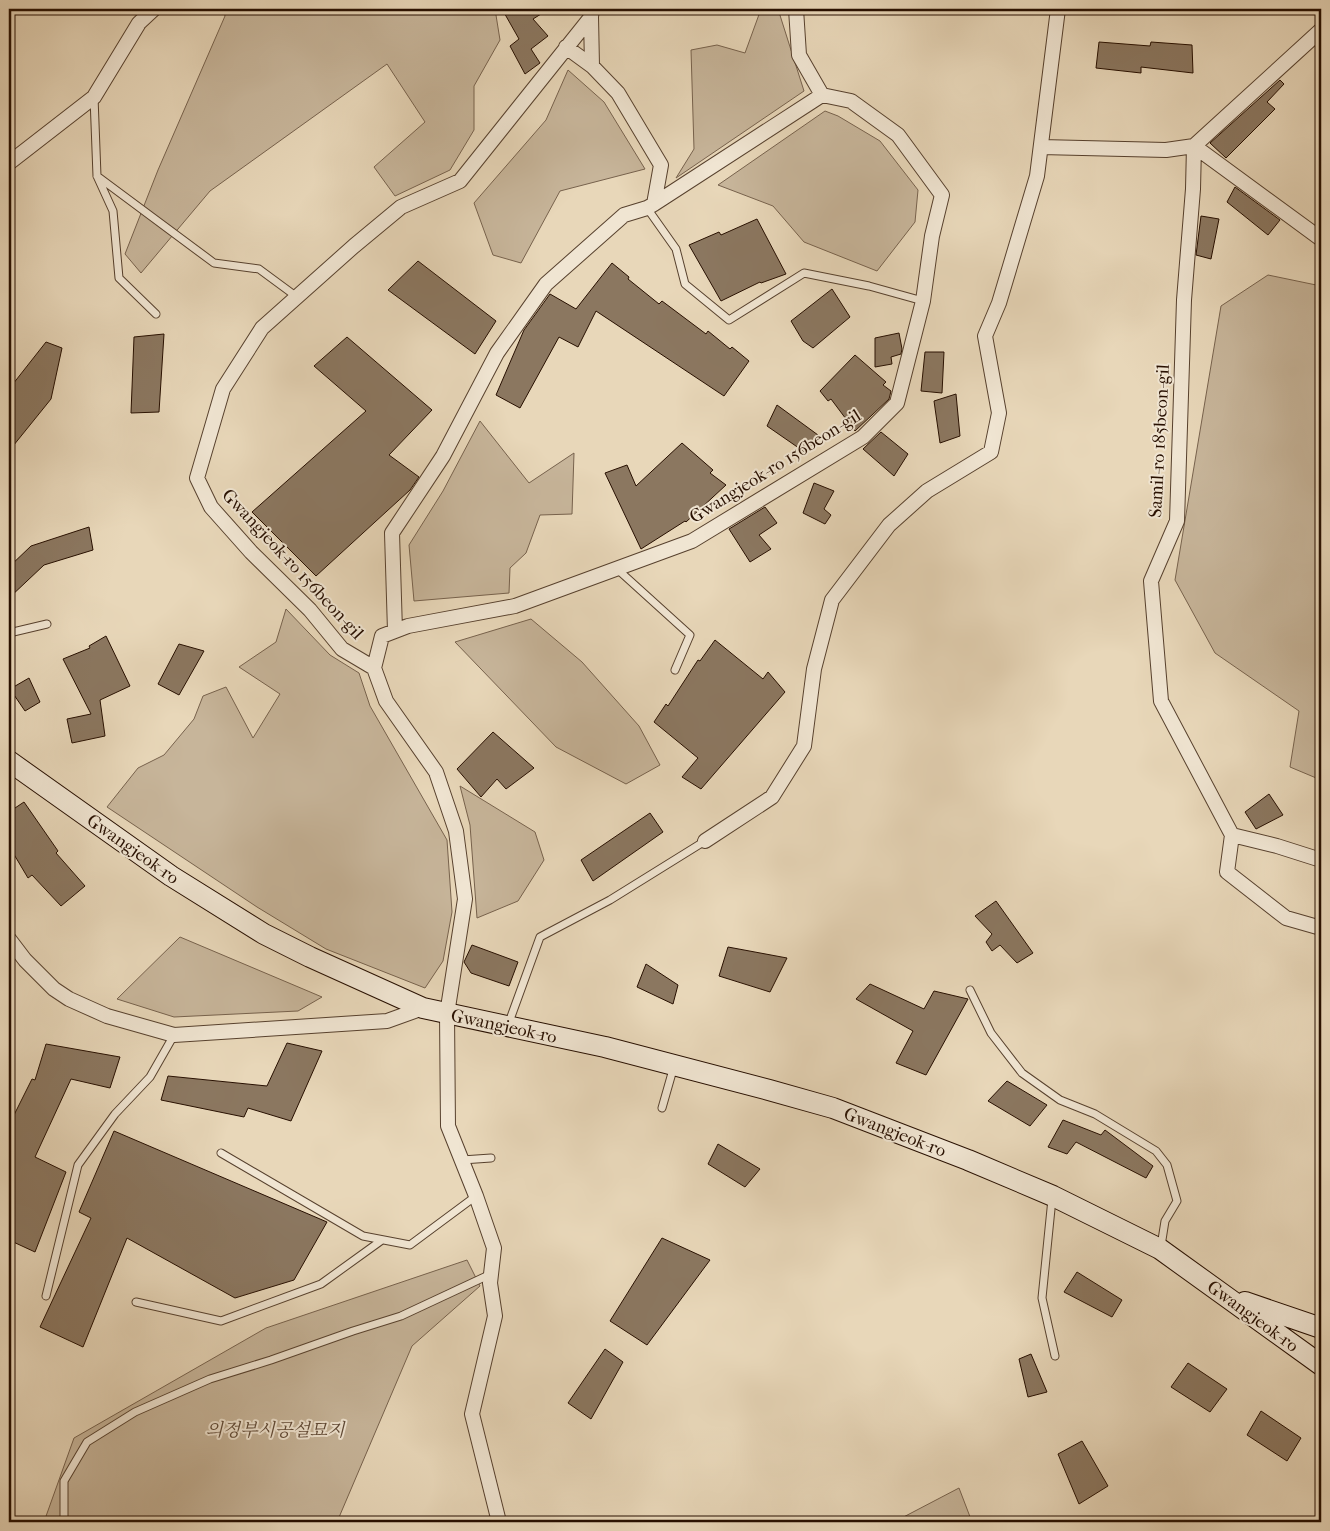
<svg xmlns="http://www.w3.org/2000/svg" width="1330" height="1531" font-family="'IM FELL French Canon','Noto Serif KR',serif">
<rect width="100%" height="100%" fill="#e8d7b9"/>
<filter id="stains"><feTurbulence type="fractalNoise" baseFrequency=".004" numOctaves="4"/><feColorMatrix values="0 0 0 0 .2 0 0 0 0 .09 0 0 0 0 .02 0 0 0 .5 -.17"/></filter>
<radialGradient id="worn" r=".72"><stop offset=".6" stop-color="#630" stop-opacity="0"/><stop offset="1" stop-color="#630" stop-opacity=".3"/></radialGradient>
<!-- green -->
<path fill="#c7b59a" stroke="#77624d" d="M 224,9 L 495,9 L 500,40 L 474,86 L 474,130 L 450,170 L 395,196 L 374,167 L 425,122 L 387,64 L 210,191 L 141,273 L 125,254 L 158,170 L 225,16 Z
M 761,9 L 778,9 L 804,91 L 676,178 L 694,149 L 691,50 L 717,45 L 745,53 Z
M 568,70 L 604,102 L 645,169 L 560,191 L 521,263 L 493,255 L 474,203 L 546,120 Z
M 825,111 L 838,116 L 880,141 L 918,190 L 915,222 L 877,271 L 804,242 L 773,206 L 718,185 Z
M 1268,275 L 1321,286 L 1321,780 L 1290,767 L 1299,711 L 1215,653 L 1175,580 L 1221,306 Z
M 480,421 L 529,483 L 574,453 L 572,514 L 540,515 L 526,553 L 510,568 L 509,593 L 414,601 L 409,545 L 443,491 Z
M 286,609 L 330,655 L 359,673 L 370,706 L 447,840 L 452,912 L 443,961 L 425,988 L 326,949 L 257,907 L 107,807 L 138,768 L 164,755 L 194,719 L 203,696 L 226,687 L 253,738 L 280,694 L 239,667 L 276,642 Z
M 531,619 L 582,662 L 639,726 L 660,765 L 626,784 L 556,747 L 455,642 Z
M 460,786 L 535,832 L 544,860 L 518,901 L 477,918 L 470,825 Z
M 180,937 L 322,997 L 298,1011 L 174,1017 L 117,999 Z
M 467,1260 L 480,1286 L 412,1346 L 337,1522 L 45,1522 L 45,1519 L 74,1438 L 266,1328 Z
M 959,1488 L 972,1522 L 894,1522 Z"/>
<!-- building -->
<path fill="#8b7760" stroke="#270f00" d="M 502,9 L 549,9 L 533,19 L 548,36 L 531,49 L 540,63 L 525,74 L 510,46 L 519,39 Z
M 1099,42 L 1150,46 L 1151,42 L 1192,45 L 1193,73 L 1141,67 L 1141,73 L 1096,68 Z
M 1280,80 L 1284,84 L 1267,102 L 1275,109 L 1226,158 L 1210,143 Z
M 1235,187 L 1280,220 L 1268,235 L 1227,202 Z
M 1201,216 L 1219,219 L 1211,259 L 1196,255 Z
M 757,219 L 786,274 L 761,283 L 760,282 L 721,301 L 689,245 L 719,232 L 721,235 Z
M 418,261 L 496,321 L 475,354 L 388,290 Z
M 612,263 L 629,277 L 628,279 L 659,304 L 662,301 L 706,334 L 708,331 L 730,349 L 732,347 L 749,361 L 724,396 L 596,311 L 578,347 L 559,337 L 520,408 L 496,395 L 524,330 L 550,294 L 576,309 Z
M 832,289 L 850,317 L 813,348 L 803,341 L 791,321 Z
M 899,333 L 902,349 L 901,354 L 891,357 L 892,364 L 875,367 L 875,338 Z
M 164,334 L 159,412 L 131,413 L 134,337 Z
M 347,337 L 432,410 L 389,455 L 419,477 L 410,490 L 316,576 L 252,512 L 366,411 L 314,366 Z
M 46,342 L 62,348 L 51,399 L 9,451 L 9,389 Z
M 925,352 L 944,352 L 942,393 L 921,391 Z
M 855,355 L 886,382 L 883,385 L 891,391 L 889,399 L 855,431 L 831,399 L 828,401 L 820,391 Z
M 956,394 L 960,436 L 940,443 L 934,401 Z
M 777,405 L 818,435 L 806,453 L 767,426 Z
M 881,432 L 908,454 L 894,476 L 863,449 Z
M 682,443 L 713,470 L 710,473 L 726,485 L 686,522 L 685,521 L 641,549 L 605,473 L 627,465 L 636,486 Z
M 814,483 L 834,491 L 824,509 L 831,515 L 825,524 L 803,513 Z
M 765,507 L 777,523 L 759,535 L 771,549 L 750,562 L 729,529 Z
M 89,527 L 93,550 L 44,565 L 9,598 L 9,567 L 31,546 Z
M 106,636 L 130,686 L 100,700 L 105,736 L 72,743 L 67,719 L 91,714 L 63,659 L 90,648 L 89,646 Z
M 715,640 L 763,679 L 768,672 L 785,692 L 701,789 L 682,777 L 698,758 L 654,722 L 666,704 L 668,706 L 698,660 L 700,661 Z
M 179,644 L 204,651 L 179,695 L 158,684 Z
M 29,678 L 40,702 L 25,711 L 10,689 Z
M 493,732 L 534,768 L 506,789 L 497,779 L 481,797 L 457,769 Z
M 1269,794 L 1283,815 L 1256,829 L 1245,812 Z
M 24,802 L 58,851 L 56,853 L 85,886 L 61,906 L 32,875 L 28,878 L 9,846 L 9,812 Z
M 650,813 L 663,832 L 593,881 L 581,860 Z
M 996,901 L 1033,953 L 1017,963 L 1000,945 L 992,951 L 986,942 L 992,934 L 975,916 Z
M 472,945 L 518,962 L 509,986 L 471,973 L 464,962 Z
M 728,947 L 787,958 L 770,992 L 719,976 Z
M 646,964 L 678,985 L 673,1004 L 637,987 Z
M 870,984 L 924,1009 L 934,991 L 968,999 L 926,1075 L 896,1063 L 913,1031 L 856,999 Z
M 287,1043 L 322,1051 L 291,1121 L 248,1108 L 244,1117 L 161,1100 L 168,1076 L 267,1086 Z
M 46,1044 L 120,1057 L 110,1088 L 71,1079 L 35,1157 L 66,1172 L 35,1252 L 9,1240 L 9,1125 L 32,1079 L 35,1080 Z
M 1007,1081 L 1047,1105 L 1030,1126 L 988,1101 Z
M 1063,1120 L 1101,1135 L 1105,1130 L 1153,1166 L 1146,1178 L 1076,1142 L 1067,1154 L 1048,1147 Z
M 114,1131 L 327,1222 L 294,1280 L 235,1298 L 127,1238 L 83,1347 L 40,1327 L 91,1218 L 79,1212 Z
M 718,1144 L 760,1169 L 745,1187 L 708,1164 Z
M 662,1238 L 710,1260 L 647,1345 L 610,1321 Z
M 1077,1272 L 1122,1300 L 1112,1317 L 1064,1292 Z
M 605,1349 L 623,1362 L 591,1419 L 568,1403 Z
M 1031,1354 L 1047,1392 L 1028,1397 L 1019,1359 Z
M 1188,1363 L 1227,1389 L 1210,1412 L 1171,1387 Z
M 1261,1411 L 1301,1438 L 1287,1461 L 1247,1435 Z
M 1082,1441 L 1108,1486 L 1079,1504 L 1058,1454 Z"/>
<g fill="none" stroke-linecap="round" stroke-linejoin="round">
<defs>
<path id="lane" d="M 94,97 L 97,176 L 113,211 L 119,278 L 156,314
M 97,176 L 214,263 L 259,269 L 297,297
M 647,208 L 676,249 L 685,284 L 729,320 L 804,273 L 869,286 L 923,301
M 616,568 L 690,635 L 675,670
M 9,633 L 47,624
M 970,990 L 991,1033 L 1022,1073 L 1060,1100 L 1095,1114 L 1156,1151 L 1167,1165 L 1177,1201 L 1165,1221 L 1161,1246
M 508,1025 L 540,937 L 610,900 L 705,841
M 662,1108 L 674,1066
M 221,1153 L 363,1236 L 410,1245 L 476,1196
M 462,1160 L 491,1158
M 1052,1199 L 1042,1298 L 1055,1356
M 9,1290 L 9,1291
M 46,1296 L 78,1165 L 115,1114 L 150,1077 L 174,1035
M 136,1302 L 221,1321 L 321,1284 L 382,1240
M 64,1522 L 64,1481 L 87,1442 L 135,1412 L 210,1379 L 271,1360 L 353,1331 L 401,1316 L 491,1274"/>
<path id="street" d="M 591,17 L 592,66 L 618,93 L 661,165 L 654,204
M 1321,30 L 1194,146 L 1193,189 L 1184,300 L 1177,521 L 1151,581 L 1161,701 L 1232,835 L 1227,872 L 1286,918 L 1321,928
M 566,47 L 592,66
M 1041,147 L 1166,150 L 1194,146 L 1321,239
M 9,163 L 94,97 L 139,23 L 154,9
M 395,631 L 392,533 L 443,456 L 497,353 L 546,284 L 624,215 L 647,208 L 654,204 L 822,95
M 374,668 L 342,649 L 310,610 L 251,552 L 211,507 L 197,478 L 223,389 L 262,328 L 354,246 L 401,207 L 460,181 L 591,17 L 592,9
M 1232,835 L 1277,846 L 1321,860
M 705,841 L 772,797 L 804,746 L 814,669 L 832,600 L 889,525 L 927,491 L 991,452 L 999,413 L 985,336 L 999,303 L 1037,176 L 1058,9
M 9,939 L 25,960 L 54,989 L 69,999 L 107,1016 L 174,1035 L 387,1021 L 423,1008
M 499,1522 L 472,1414 L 495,1316 L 490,1283 L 494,1248 L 476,1196 L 448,1126 L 447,1014 L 465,899 L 456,831 L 436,772 L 386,701 L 374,668 L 382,636 L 408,626 L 515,606 L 692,541 L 863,437 L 897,403 L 923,301 L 932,236 L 942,195 L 898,135 L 851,101 L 822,95 L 799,55 L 796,9"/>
<path id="secondary" d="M 9,761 L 171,876 L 264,934 L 310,957 L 423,1008 L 605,1047 L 769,1090 L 833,1108 L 968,1160 L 1053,1196 L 1160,1249 L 1321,1365
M 1245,1302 L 1321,1328"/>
</defs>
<!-- lane casing -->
<use href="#lane" stroke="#57412e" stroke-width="9"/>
<!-- street casing -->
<use href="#street" stroke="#57412e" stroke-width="16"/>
<!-- secondary casing -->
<use href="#secondary" stroke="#270f00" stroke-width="22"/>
<!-- lane -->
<use href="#lane" stroke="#f0e5d2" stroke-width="7"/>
<!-- street -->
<use href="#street" stroke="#f0e5d2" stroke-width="14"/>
<!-- secondary -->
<use href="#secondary" stroke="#f0e5d2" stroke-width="20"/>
</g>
<g text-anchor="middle" stroke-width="4" stroke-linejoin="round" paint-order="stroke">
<!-- street labels -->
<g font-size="18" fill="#270f00" stroke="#f0e5d2">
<text transform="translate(1159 441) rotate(-87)" y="6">Samil-ro 185beon-gil</text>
<text transform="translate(775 466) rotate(-32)" y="6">Gwangjeok-ro 156beon-gil</text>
<text transform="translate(293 564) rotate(47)" y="6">Gwangjeok-ro 156beon-gil</text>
<text transform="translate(133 849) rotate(35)" y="6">Gwangjeok-ro</text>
<text transform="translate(504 1026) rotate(12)" y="6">Gwangjeok-ro</text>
<text transform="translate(895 1132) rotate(21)" y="6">Gwangjeok-ro</text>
<text transform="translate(1253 1316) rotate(36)" y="6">Gwangjeok-ro</text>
</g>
<!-- park labels -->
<g font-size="18" font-style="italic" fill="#5f4936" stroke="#f0e5d2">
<text x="275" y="1436">의정부시공설묘지</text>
</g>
</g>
<!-- margin -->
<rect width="1330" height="1531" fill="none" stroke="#e8d7b9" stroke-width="30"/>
<rect x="10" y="10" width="1310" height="1511" fill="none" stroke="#270f00" stroke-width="2.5"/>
<rect x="15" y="15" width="1300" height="1501" fill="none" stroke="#270f00"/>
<rect width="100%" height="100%" filter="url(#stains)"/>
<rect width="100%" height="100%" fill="url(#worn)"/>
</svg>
